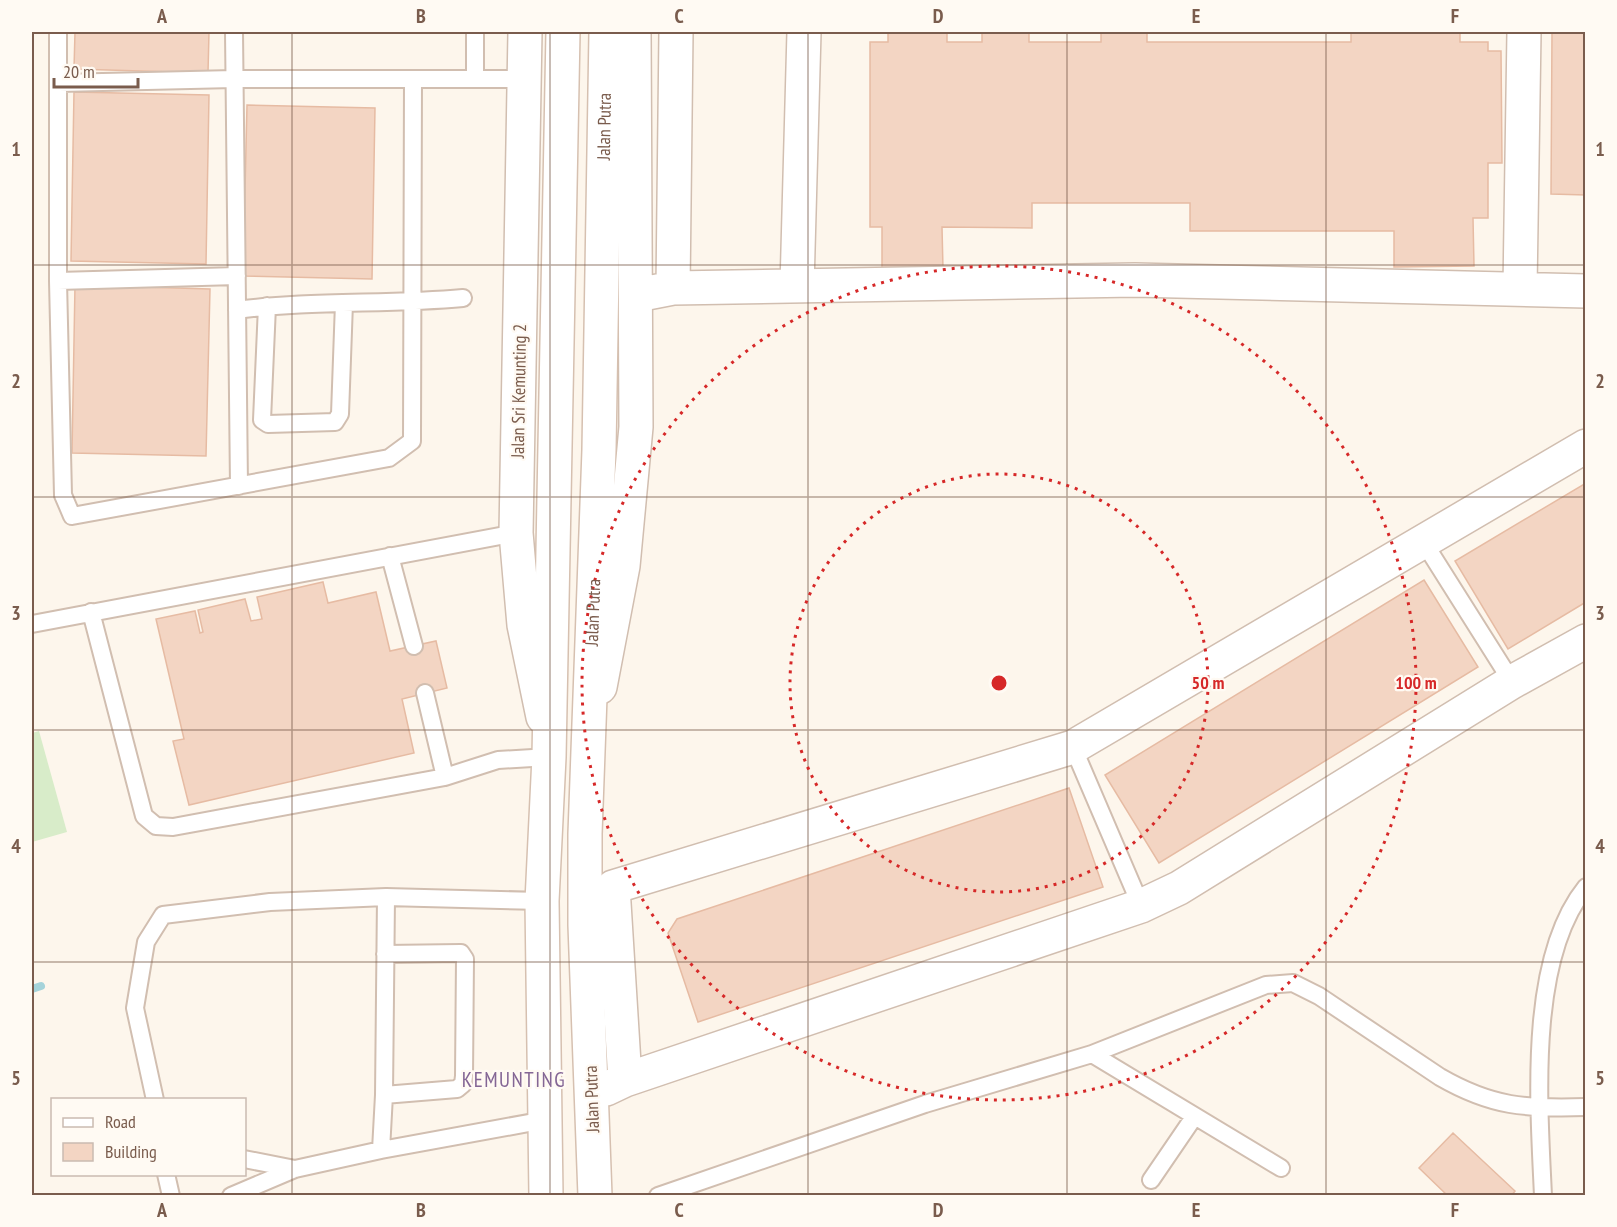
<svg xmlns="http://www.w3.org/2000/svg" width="1617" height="1227" font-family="'PT Sans Narrow',sans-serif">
<rect width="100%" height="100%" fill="#fdf6ec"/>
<!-- green -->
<path fill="#d8ecc9" d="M 39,731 L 67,832 L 32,842 L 32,733 Z"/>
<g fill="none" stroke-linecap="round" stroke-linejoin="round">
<!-- stream -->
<path stroke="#a5d3da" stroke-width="8" d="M 32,989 L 41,986"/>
</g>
<!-- building -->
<path fill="#f3d5c3" stroke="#e6bba3" stroke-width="1.5" d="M 75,32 L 209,32 L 208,73 L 74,69 Z
M 888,32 L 947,32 L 947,42 L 982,42 L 982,32 L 1029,32 L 1029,42 L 1101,42 L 1101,32 L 1147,32 L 1147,42 L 1351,42 L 1351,32 L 1460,32 L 1460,42 L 1488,42 L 1488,51 L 1501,51 L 1502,163 L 1488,163 L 1488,218 L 1473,218 L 1474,266 L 1394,267 L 1394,231 L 1190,231 L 1190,203 L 1032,203 L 1032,228 L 942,227 L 943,269 L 882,269 L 882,227 L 870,227 L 870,42 L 888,42 Z
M 1552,32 L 1586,32 L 1586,195 L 1551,194 Z
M 74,92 L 209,95 L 206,264 L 71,261 Z
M 247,105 L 375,108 L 372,279 L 243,276 Z
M 75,285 L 210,289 L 206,456 L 72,453 Z
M 1586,483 L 1586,602 L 1508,649 L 1455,561 Z
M 1424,580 L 1478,667 L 1159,863 L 1105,775 Z
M 323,582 L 328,603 L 376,592 L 390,651 L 436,641 L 447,688 L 402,699 L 414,753 L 189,805 L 173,741 L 184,739 L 156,619 L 195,611 L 200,633 L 203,632 L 198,610 L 245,599 L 251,621 L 262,619 L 257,597 Z
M 1069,788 L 1103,887 L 698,1022 L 668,933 L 677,919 Z
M 1453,1133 L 1515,1191 L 1511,1196 L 1448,1196 L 1419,1168 Z"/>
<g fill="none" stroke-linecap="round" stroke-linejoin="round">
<defs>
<path id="service" d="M 58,32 L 58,281 L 63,495 L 72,516 L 389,458 L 412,441 L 413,79
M 234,32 L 239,486
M 475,32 L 475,79
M 59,83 L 234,79 L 524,79
M 58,281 L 237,276
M 267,306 L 262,420 L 268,424 L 335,422 L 340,414 L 344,303
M 237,310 C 312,300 388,305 463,298
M 1423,541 L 1512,682
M 390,556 L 414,646
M 91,612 L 144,816 L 156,826 L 173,827 L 445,777 L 425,693
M 32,624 L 516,533
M 1073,747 L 1141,906
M 445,777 L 498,760 L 549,757
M 1092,1054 L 1281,1168
M 384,1095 L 457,1089 L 463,1084 L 464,1076 L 465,959 L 461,953 L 385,954
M 155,1100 L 135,1008 L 146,942 L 163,915 L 270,902 L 386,897 L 542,901
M 381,1150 L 384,1095 L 386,897
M 244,1159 L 295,1169
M 166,1174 L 171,1196
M 1151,1180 L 1194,1117
M 231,1196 L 295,1169 L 381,1150 L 545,1120
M 658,1196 L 925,1104 L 1092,1054 L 1266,985 L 1293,983 L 1319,996 L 1440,1077 C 1492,1107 1526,1109 1586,1107
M 1543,1196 C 1539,1106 1527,960 1586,887"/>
<path id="minor" d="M 525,32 L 516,533 L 524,625 L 543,717
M 797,286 L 804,32
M 673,288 L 676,32
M 1520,288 L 1524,32
M 637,295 L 673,288 L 1135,280 L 1586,291
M 600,687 L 623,566 L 636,427 L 634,32
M 625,1080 L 613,887 L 1073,747 L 1586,446
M 606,1089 L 625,1080 L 1141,906 L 1179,888 L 1512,682 L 1586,641"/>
<g id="secondary">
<path d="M 546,1196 L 542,901 L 549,757 L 563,32"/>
<path id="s1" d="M 595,1196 L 585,925 L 585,834 L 599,450 L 606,32"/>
</g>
</defs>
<!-- service casing -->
<use href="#service" stroke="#d1beb0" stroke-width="20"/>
<!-- minor casing -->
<use href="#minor" stroke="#d1beb0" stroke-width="36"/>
<!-- secondary casing -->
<use href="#secondary" stroke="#d6c0b0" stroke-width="36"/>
<!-- service -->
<use href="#service" stroke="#fff" stroke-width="16"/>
<!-- minor -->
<use href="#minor" stroke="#fff" stroke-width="33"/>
<!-- secondary -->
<use href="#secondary" stroke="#fff" stroke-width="33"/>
</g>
<!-- grid -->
<path fill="none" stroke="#7a5c4d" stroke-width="1.5" stroke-opacity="0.55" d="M 292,32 L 292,1196M 550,32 L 550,1196M 808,32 L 808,1196M 1067,32 L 1067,1196M 1326,32 L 1326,1196M 32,265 L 1586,265M 32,497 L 1586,497M 32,730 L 1586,730M 32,962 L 1586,962"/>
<!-- distance rings -->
<g fill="none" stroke="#d62828" stroke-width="3" stroke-dasharray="3 6">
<circle cx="999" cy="683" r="209"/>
<circle cx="999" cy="683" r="417"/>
</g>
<g text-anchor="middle" stroke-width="4.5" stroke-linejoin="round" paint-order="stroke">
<!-- street labels -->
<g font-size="18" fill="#7a5c4d" stroke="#fffaf3">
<text dy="6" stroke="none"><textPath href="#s1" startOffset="1070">Jalan Putra</textPath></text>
<text transform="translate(519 391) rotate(-89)" y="6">Jalan Sri Kemunting 2</text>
<text dy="6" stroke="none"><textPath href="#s1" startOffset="584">Jalan Putra</textPath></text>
<text transform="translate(592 1099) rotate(-92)" y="6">Jalan Putra</text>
</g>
<!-- quarter labels -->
<g font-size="21" letter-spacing="1.5" fill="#846695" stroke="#fffaf3">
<text x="514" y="1087">KEMUNTING</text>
</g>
</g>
<circle cx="999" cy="683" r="9" fill="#d62828" stroke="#fffaf3" stroke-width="3"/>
<g font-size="18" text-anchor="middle" font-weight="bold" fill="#d62828" stroke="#fffaf3" stroke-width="4.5" stroke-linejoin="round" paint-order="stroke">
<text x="1208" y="689">50 m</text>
<text x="1416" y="689">100 m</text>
</g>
<!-- border -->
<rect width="1617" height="1227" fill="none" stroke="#fffaf3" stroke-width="66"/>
<!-- legend -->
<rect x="51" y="1098" width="195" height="78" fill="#fffaf3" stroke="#cabbb1" stroke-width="1.5"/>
<rect x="63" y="1118" width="30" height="9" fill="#ffffff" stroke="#cabbb1" stroke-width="1.5"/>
<text x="105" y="1128" font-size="18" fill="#7a5c4d">Road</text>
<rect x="63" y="1143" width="30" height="18" fill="#f3d5c3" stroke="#cabbb1" stroke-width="1.5"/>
<text x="105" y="1158" font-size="18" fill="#7a5c4d">Building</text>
<!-- scale -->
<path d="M54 78v9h84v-9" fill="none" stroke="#7a5c4d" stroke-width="3"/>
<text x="63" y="78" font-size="18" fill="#7a5c4d" stroke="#fffaf3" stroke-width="4.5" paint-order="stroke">20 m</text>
<rect x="33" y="33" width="1551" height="1161" fill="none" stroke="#7a5c4d" stroke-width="2"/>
<g font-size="20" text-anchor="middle" font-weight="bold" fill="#7a5c4d">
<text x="162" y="23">A</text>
<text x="421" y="23">B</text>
<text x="679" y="23">C</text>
<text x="938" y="23">D</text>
<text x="1196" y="23">E</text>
<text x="1455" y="23">F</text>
<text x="16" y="156">1</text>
<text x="1600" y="156">1</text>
<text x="16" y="388">2</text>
<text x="1600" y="388">2</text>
<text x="16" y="620">3</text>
<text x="1600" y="620">3</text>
<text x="16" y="853">4</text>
<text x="1600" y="853">4</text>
<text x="16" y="1085">5</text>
<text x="1600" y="1085">5</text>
<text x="162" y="1217">A</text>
<text x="421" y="1217">B</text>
<text x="679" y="1217">C</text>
<text x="938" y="1217">D</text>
<text x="1196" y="1217">E</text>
<text x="1455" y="1217">F</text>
</g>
</svg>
